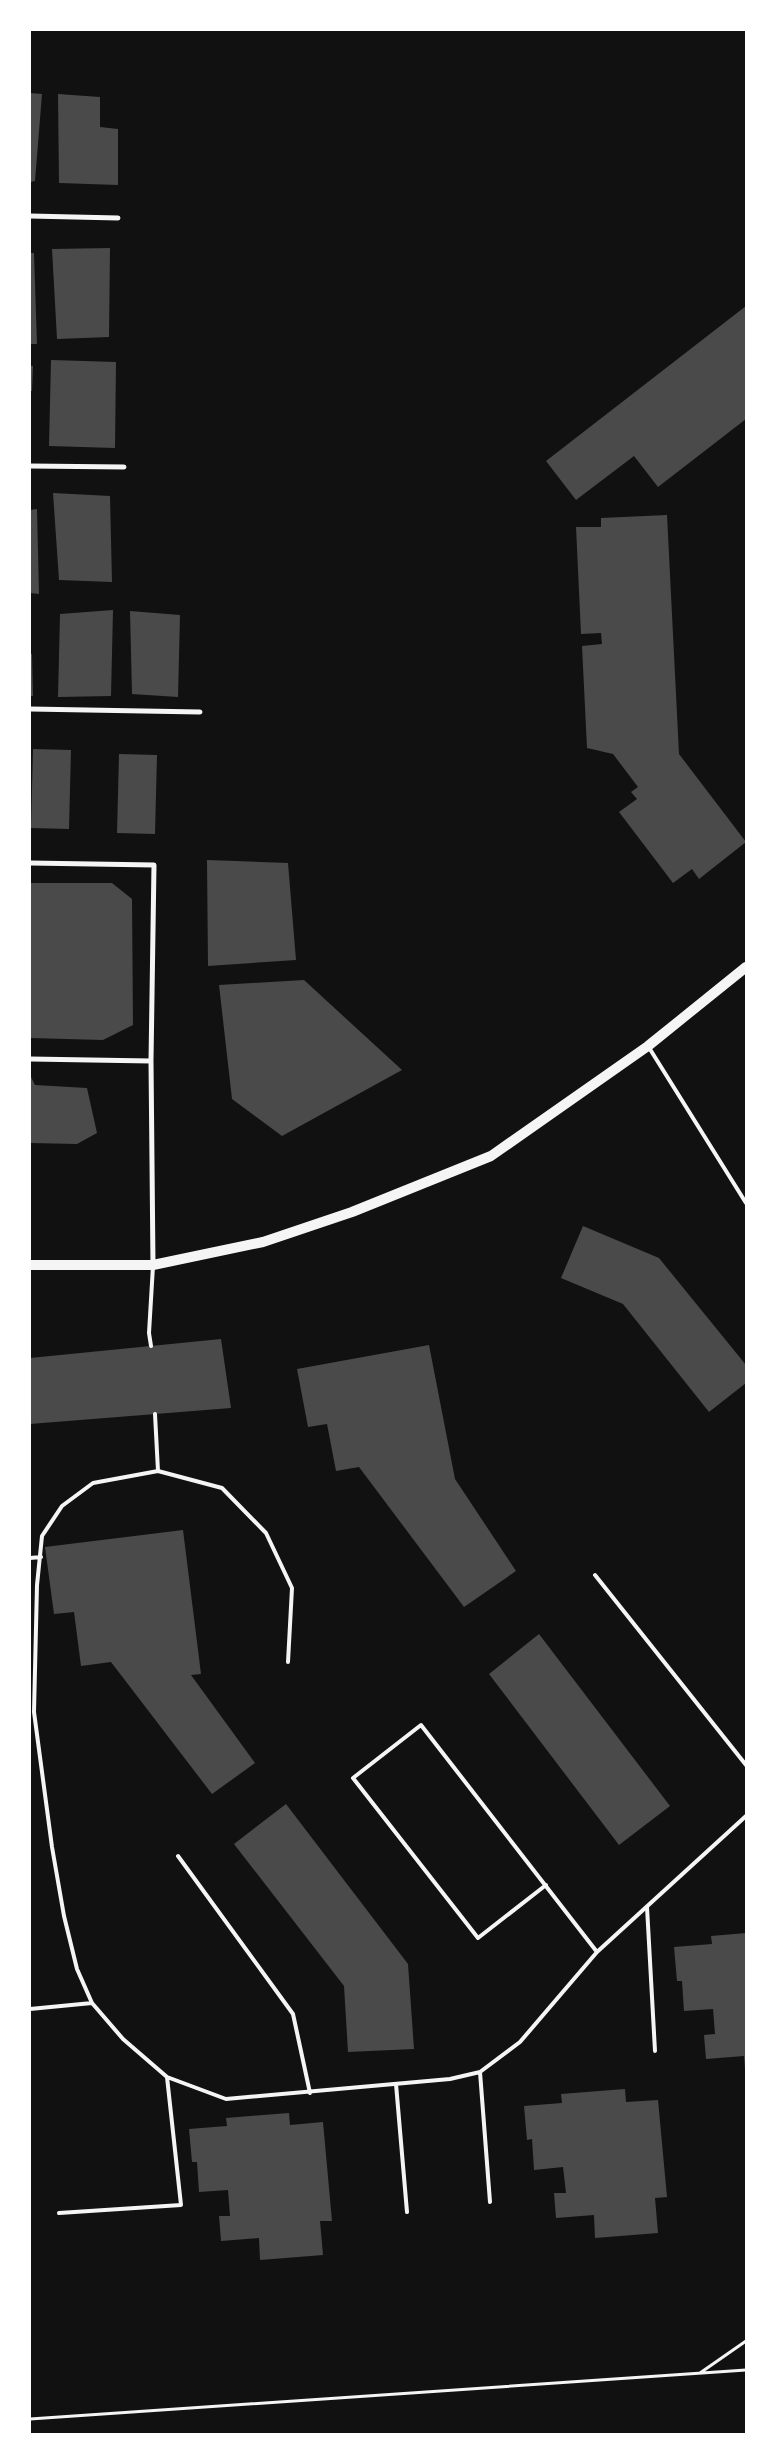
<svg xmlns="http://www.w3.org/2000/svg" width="776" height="2464" font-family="'Golos Text',sans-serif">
<rect width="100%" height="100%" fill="#111"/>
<!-- building -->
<path fill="#4a4a4a" d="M 30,93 L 42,94 L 35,181 L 30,182 Z
M 58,94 L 100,97 L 100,127 L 118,129 L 118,185 L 59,183 Z
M 110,248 L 109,337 L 57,339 L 52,249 Z
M 30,253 L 34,253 L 37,344 L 30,344 Z
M 746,306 L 746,419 L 658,487 L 634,456 L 576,500 L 546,461 Z
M 51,360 L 116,362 L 115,448 L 49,446 Z
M 30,366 L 33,366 L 32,391 L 30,391 Z
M 53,493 L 110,496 L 112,582 L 59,580 Z
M 37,509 L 39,594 L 30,593 L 30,510 Z
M 667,515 L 679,754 L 746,842 L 699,879 L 692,869 L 673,883 L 619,812 L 637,799 L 631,792 L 638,787 L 613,754 L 587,748 L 582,646 L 602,644 L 601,633 L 581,634 L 576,527 L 601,527 L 601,518 Z
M 113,610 L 111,696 L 58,697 L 60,614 Z
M 130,611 L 180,615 L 178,697 L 132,694 Z
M 30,654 L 32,654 L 33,696 L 30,696 Z
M 33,749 L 71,750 L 69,829 L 31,828 Z
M 119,754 L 157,755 L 155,834 L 117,833 Z
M 207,860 L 288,863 L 296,960 L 208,966 Z
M 30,883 L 112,883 L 132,899 L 133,1025 L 103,1040 L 30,1038 Z
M 304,980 L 402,1070 L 282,1136 L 232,1099 L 219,985 Z
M 30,1075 L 35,1085 L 87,1088 L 97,1133 L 77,1144 L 30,1143 Z
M 583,1226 L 659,1258 L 746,1365 L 746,1383 L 709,1412 L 623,1304 L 561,1278 Z
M 221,1339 L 231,1408 L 30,1424 L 30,1358 Z
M 429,1345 L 455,1479 L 516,1571 L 464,1607 L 359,1467 L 336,1471 L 327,1424 L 308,1427 L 297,1369 Z
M 183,1530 L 201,1674 L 191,1675 L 255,1763 L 212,1794 L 111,1662 L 81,1666 L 74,1612 L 54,1614 L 45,1547 Z
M 539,1634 L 670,1806 L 619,1845 L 489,1674 Z
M 286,1804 L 408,1964 L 414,2049 L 348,2052 L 344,1986 L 234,1844 Z
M 746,1933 L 746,2069 L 745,2069 L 744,2056 L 706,2059 L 704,2035 L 715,2034 L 713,2009 L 684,2011 L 682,1981 L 677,1981 L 674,1947 L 712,1944 L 711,1936 Z
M 625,2089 L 626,2102 L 658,2100 L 667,2197 L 655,2198 L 658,2233 L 595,2238 L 594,2215 L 556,2218 L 554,2193 L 566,2193 L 563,2167 L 534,2170 L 532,2139 L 527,2140 L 524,2106 L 562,2103 L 561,2094 Z
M 289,2113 L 290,2125 L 323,2122 L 332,2221 L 320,2221 L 323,2255 L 260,2260 L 259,2238 L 221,2241 L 219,2216 L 230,2216 L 228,2190 L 199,2192 L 197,2162 L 192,2162 L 189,2129 L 227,2126 L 226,2118 Z"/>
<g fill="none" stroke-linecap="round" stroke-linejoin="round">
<!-- path -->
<path stroke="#f5f5f5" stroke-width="3" d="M 700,2373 L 746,2341
M 30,2419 L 746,2370"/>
<!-- service -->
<path stroke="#f5f5f5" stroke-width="4" d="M 648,1046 L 746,1203
M 151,1346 L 149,1333 L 153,1266
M 155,1414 L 158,1471
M 30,1558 L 41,1557
M 595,1575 L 746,1765
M 288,1662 L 292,1588 L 266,1533 L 222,1488 L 158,1471 L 93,1483 L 62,1506 L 42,1536 L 37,1585 L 34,1712 L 52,1847 L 64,1916 L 77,1969 L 92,2003 L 123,2039 L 167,2077 L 226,2099 L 450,2079 L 480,2072 L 520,2042 L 597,1952 L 746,1816
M 178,1856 L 293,2014 L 310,2093
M 546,1885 L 478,1938 L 353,1778 L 421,1725 L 597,1952
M 647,1907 L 655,2051
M 30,2009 L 92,2003
M 480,2072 L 490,2202
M 396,2084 L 407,2212
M 59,2213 L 181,2205 L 167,2077"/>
<!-- minor -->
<path stroke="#f5f5f5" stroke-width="5" d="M 30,216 L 118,218
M 30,466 L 124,467
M 30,709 L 200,712
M 30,863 L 154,865 L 151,1061
M 30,1059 L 151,1061 L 153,1265"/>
<!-- secondary -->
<path stroke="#f5f5f5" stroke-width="10" d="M 30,1265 L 153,1265 L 263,1242 L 352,1212 L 491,1156 L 648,1046 L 746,967"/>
</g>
<!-- border -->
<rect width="776" height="2464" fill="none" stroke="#ffffff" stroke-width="62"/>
</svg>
